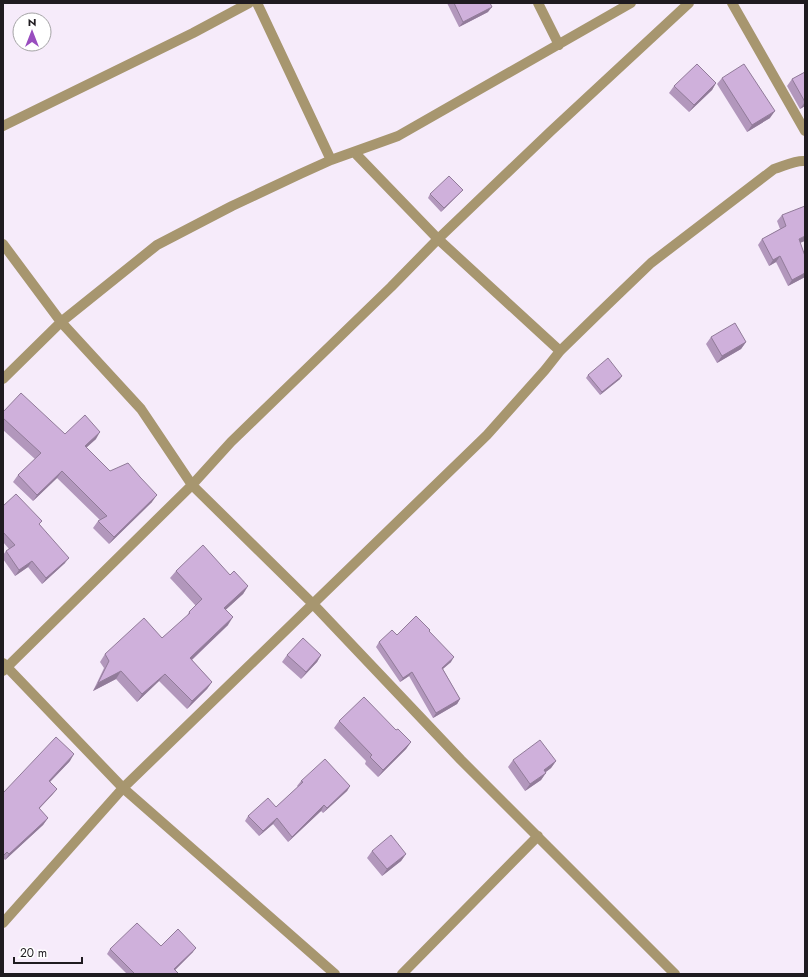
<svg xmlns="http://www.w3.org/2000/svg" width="808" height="977" font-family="Jost,sans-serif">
<rect width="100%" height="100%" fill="#f6ebfa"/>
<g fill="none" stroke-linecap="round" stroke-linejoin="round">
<!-- minor -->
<path stroke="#a7966f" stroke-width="10" d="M 257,3 L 331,160
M 538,3 L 559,45
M 732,3 L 805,131
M 3,126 L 193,33 L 249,3
M 355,153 L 438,239 L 560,351
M 3,244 L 61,322 L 141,409 L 192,485 L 313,604 L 461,760 L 675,974
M 3,379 L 61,322 L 157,245 L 232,206 L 300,174 L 331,160 L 398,136 L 631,3
M 3,663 L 123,788 L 335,974
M 3,671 L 192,485 L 231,442 L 391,287 L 438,239 L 551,131 L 689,3
M 3,923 L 123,788 L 487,435 L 545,370 L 560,351 L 600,312 L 651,263 L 774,169 C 784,166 795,160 805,161
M 402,974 L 538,836"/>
</g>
<!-- wall -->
<path fill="#b297bc" d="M 447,3 L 490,3 L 488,12 L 459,27 Z
M 805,72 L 805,106 L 800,109 L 787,86 L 792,79 Z
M 722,78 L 770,118 L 747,132 L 717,84 Z
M 716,83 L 712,90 L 689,112 L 669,93 L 674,86 Z
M 463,190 L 441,212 L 428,198 L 430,194 Z
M 782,215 L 800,243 L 805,277 L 788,286 L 776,262 L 769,266 L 758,245 L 762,239 L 780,229 L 777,221 Z
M 711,337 L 746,342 L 741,349 L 717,363 L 706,344 Z
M 588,375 L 620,379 L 600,395 L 586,378 Z
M 3,412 L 65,434 L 96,439 L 86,448 L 110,471 L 152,502 L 109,544 L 93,528 L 98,521 L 100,520 L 57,478 L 33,501 L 13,482 L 18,475 L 35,459 L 3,430 Z
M 3,506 L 40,525 L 65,563 L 42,584 L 28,567 L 15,576 L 3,559 L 3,555 L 6,551 L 9,549 L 3,542 Z
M 176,571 L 230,575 L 248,586 L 243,594 L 225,610 L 228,625 L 192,660 L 212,682 L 207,689 L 187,709 L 159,681 L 137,702 L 116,679 L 93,691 L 104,668 L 100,662 L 105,654 L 162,638 L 186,618 L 189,612 L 196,606 L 170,578 Z
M 429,631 L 451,662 L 443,669 L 460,699 L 457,704 L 433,718 L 409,676 L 400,682 L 376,647 L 379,642 L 397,635 Z
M 287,655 L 321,655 L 317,662 L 301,679 L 282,662 Z
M 339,721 L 396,730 L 411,742 L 406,749 L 378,777 L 365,764 L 366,761 L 334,728 Z
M 513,760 L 556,761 L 551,768 L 546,772 L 541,780 L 525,791 L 508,767 Z
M 70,761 L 50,782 L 57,789 L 52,795 L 39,809 L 48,818 L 43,825 L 5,860 L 3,858 L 3,793 Z
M 301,781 L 350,786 L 347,791 L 323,813 L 321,811 L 288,842 L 273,824 L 259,836 L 245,821 L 248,816 L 276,807 L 298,787 L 297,786 Z
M 372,851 L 406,854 L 401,861 L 382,876 L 367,858 Z
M 161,946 L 193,952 L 175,970 L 179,974 L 127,974 L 107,954 L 110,949 Z"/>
<!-- shaded-wall -->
<path fill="#917b99" d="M 492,7 L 488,12 L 459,27 L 463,22 Z
M 716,83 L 712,90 L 689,112 L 694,105 Z
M 805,102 L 805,106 L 800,109 Z
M 775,111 L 770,118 L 747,132 L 752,125 Z
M 463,190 L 441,212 L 444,208 Z
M 805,236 L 805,241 L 795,245 L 799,239 Z
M 780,256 L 776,262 L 769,266 L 773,260 Z
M 805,273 L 805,277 L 788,286 L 792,280 Z
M 746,342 L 741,349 L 717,363 L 722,356 Z
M 622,376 L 620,379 L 600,395 L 602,392 Z
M 100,432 L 96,439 L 80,453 L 85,446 Z
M 62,471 L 57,478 L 33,501 L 37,495 Z
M 157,495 L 152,502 L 109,544 L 114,537 Z
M 69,558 L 65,563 L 42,584 L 46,578 Z
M 32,561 L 28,567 L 15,576 L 19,570 Z
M 248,586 L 243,594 L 219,616 L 224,608 Z
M 233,617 L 228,625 L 185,666 L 190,658 Z
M 321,655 L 317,662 L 301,679 L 306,672 Z
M 454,657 L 451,662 L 439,672 L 442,668 Z
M 121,671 L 116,679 L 93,691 L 98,683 Z
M 412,672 L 409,676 L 400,682 L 403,678 Z
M 165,674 L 159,681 L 137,702 L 142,694 Z
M 212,682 L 207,689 L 187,709 L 192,701 Z
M 460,699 L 457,704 L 433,718 L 436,713 Z
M 411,742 L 406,749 L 378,777 L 383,770 Z
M 74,754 L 70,761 L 44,788 L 49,781 Z
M 556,761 L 551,768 L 539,777 L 544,770 Z
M 546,773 L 541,780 L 525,791 L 530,784 Z
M 350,786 L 347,791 L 323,813 L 327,808 Z
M 57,789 L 52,795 L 34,814 L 39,808 Z
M 324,805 L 321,811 L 288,842 L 292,837 Z
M 48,818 L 43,825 L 5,860 L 9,854 Z
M 277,818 L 273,824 L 259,836 L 263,831 Z
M 406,854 L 401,861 L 382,876 L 387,869 Z
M 196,948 L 193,952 L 171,974 L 174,969 Z"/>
<!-- building -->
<path fill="#cfb0db" stroke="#917b99" d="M 454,3 L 490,3 L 492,7 L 463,22 Z
M 697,64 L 716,83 L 694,105 L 674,86 Z
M 744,64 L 775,111 L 752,125 L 722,78 Z
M 805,72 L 805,102 L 792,79 Z
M 449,176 L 463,190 L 444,208 L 430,194 Z
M 805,206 L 805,236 L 799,239 L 805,256 L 805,273 L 792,280 L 780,256 L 773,260 L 762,239 L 786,226 L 782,215 Z
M 735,323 L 746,342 L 722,356 L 711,337 Z
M 608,358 L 622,376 L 602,392 L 588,375 Z
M 21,393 L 65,434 L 85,415 L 100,432 L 85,446 L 110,471 L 128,463 L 140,477 L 157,495 L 114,537 L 98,521 L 107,516 L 62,471 L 37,495 L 18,475 L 41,453 L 3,418 L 3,412 Z
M 16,494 L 42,521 L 39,524 L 69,558 L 46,578 L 32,561 L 19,570 L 6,551 L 15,545 L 3,532 L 3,506 Z
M 203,545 L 230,575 L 234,571 L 248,586 L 224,608 L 233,617 L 190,658 L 212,682 L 192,701 L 165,674 L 142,694 L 121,671 L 98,683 L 109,661 L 105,654 L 144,618 L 162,638 L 190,613 L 189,612 L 202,599 L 176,571 Z
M 416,616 L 430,630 L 429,631 L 454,657 L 442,668 L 460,699 L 436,713 L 412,672 L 403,678 L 379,642 L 392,630 L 397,635 Z
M 303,638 L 321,655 L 306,672 L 287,655 Z
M 364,697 L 396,730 L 398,729 L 411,742 L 383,770 L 370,757 L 372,755 L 339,721 Z
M 56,737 L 74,754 L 49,781 L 57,789 L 39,808 L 48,818 L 9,854 L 7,852 L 3,856 L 3,793 Z
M 540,740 L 556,761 L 544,770 L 546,773 L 530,784 L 513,760 Z
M 325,759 L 350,786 L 327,808 L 324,805 L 292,837 L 277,818 L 263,831 L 248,816 L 268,798 L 276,807 L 303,782 L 301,781 Z
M 391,835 L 406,854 L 387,869 L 372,851 Z
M 137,923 L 161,946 L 178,929 L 196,948 L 174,969 L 179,974 L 135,974 L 110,949 Z"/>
<!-- border -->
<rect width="808" height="977" fill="none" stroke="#1f1b20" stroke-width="8"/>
<!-- north arrow -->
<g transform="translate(32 32)"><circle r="19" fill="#ffffff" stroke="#a5a4a6"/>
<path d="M0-3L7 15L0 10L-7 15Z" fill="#994dbf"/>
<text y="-6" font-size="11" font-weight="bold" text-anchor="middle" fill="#1f1b20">N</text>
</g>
<!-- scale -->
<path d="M14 957v6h68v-6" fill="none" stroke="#1f1b20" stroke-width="2"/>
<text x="20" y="957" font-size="12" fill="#1f1b20" stroke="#ffffff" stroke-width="3" paint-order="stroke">20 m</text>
</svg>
